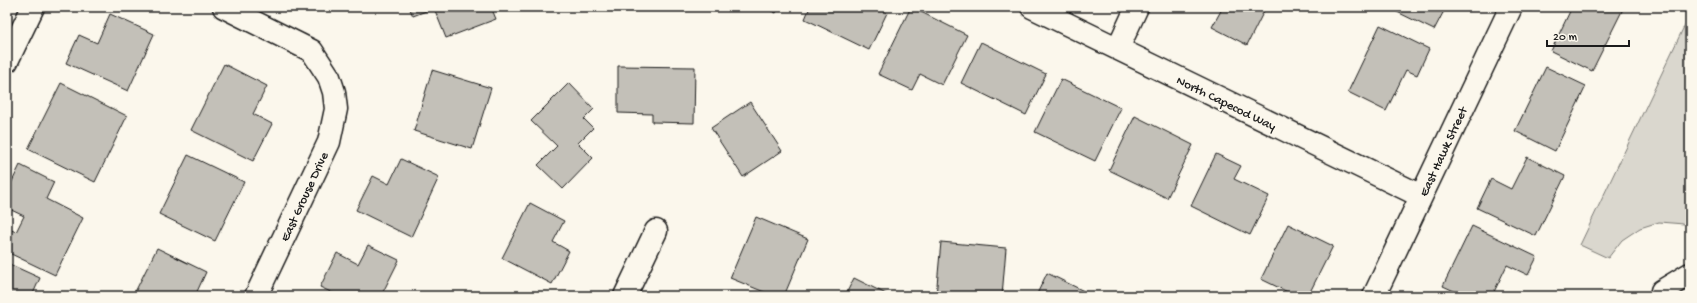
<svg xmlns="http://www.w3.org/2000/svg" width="1697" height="303" font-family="'Gochi Hand',sans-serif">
<rect width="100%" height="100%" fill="#fbf7ec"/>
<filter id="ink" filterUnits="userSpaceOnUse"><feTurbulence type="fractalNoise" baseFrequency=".025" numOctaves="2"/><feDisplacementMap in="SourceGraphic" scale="8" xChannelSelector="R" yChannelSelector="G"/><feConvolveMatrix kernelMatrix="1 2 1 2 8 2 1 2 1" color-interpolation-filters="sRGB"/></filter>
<g filter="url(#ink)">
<!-- green -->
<path fill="#dad7ce" stroke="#7b7a75" d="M 1690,14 L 1690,221 L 1684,224 L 1659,222 L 1640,228 L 1622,240 L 1608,258 L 1580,245 Z"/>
<!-- building -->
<path fill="#c3c0b8" stroke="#1c1c1c" d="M 409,7 L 491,7 L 496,19 L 446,38 L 434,8 L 413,16 Z
M 763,7 L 779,7 L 776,13 Z
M 810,7 L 875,7 L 887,13 L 869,50 L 805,19 Z
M 911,7 L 967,35 L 942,85 L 920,74 L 912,90 L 878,74 Z
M 1223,7 L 1266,7 L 1247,45 L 1212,27 Z
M 1387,7 L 1446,7 L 1434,30 Z
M 1572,7 L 1624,7 L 1592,71 L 1551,51 Z
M 110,14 L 154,34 L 128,91 L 66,63 L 79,35 L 97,43 Z
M 1380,25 L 1429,49 L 1417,75 L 1406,70 L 1386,111 L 1348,92 Z
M 981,42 L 1046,74 L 1026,115 L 961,83 Z
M 224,64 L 267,86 L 253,114 L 272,124 L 253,161 L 191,130 Z
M 618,66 L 695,67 L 694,123 L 652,122 L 652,114 L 618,113 Z
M 1546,67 L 1586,86 L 1555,151 L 1515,131 Z
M 432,70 L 491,88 L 472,149 L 414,131 Z
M 1061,79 L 1121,108 L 1095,161 L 1035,132 Z
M 61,83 L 127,116 L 95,182 L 28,149 Z
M 569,83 L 594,109 L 584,119 L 593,128 L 578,143 L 593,158 L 563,189 L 538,165 L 557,146 L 531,121 Z
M 750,102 L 782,151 L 743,177 L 711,128 Z
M 1135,116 L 1193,145 L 1167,198 L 1109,170 Z
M 1216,154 L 1241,166 L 1234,179 L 1269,196 L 1250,235 L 1191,206 Z
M 188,155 L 244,182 L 215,241 L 159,214 Z
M 1527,157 L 1565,176 L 1536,236 L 1477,208 L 1491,179 L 1511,189 Z
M 401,159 L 439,177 L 411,237 L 356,210 L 373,176 L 389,184 Z
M 20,165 L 54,182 L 46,199 L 83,218 L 55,275 L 7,252 L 7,228 L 16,232 L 24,216 L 7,208 L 7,192 Z
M 530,203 L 564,221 L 553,242 L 569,251 L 552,284 L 502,258 Z
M 756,217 L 808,239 L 784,296 L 774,296 L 730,278 Z
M 1288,224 L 1333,246 L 1308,296 L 1296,296 L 1261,279 Z
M 1472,226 L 1537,257 L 1528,275 L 1507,265 L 1492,296 L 1465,296 L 1443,286 Z
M 941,242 L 1006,248 L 1002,296 L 936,296 Z
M 368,245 L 399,260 L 381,296 L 339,296 L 320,287 L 337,253 L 358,264 Z
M 157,248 L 206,272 L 195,296 L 133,296 Z
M 7,263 L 40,278 L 32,296 L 7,296 Z
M 1047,273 L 1094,296 L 1036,296 Z
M 854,278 L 888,295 L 888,296 L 845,296 Z"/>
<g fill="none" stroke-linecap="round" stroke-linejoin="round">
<defs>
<path id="street" d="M 224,7 L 312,51 L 329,77 L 334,92 L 336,109 L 329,142 L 256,296
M 1032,7 L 1421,196
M 1118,48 L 1137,7
M 7,61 L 33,7
M 1662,291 L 1690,274
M 625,296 L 656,231
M 1374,296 L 1511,7"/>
</defs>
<!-- street casing -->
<use href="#street" stroke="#1c1c1c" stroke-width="25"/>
<!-- street -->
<use href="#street" stroke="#fbf7ec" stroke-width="22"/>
</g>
</g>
<g text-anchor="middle" stroke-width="4" stroke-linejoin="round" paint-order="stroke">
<!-- street labels -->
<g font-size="13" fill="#1c1c1c" stroke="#fbf7ec">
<text transform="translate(1227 102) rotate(26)" y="5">North Capecod Way</text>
<text transform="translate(1442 151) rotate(-65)" y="5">East Hawk Street</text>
<text transform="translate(303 196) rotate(-65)" y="5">East Grouse Drive</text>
</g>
</g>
<!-- margin -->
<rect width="1697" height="303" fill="none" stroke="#fbf7ec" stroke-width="24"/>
<rect x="12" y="12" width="1673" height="279" fill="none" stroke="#1c1c1c" stroke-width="1.5" filter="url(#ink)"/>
<!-- scale -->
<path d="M1547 40v6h82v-6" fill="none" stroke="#1c1c1c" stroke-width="2"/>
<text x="1553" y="40" font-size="12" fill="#1c1c1c" stroke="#fbf7ec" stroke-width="3" paint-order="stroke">20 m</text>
</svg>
